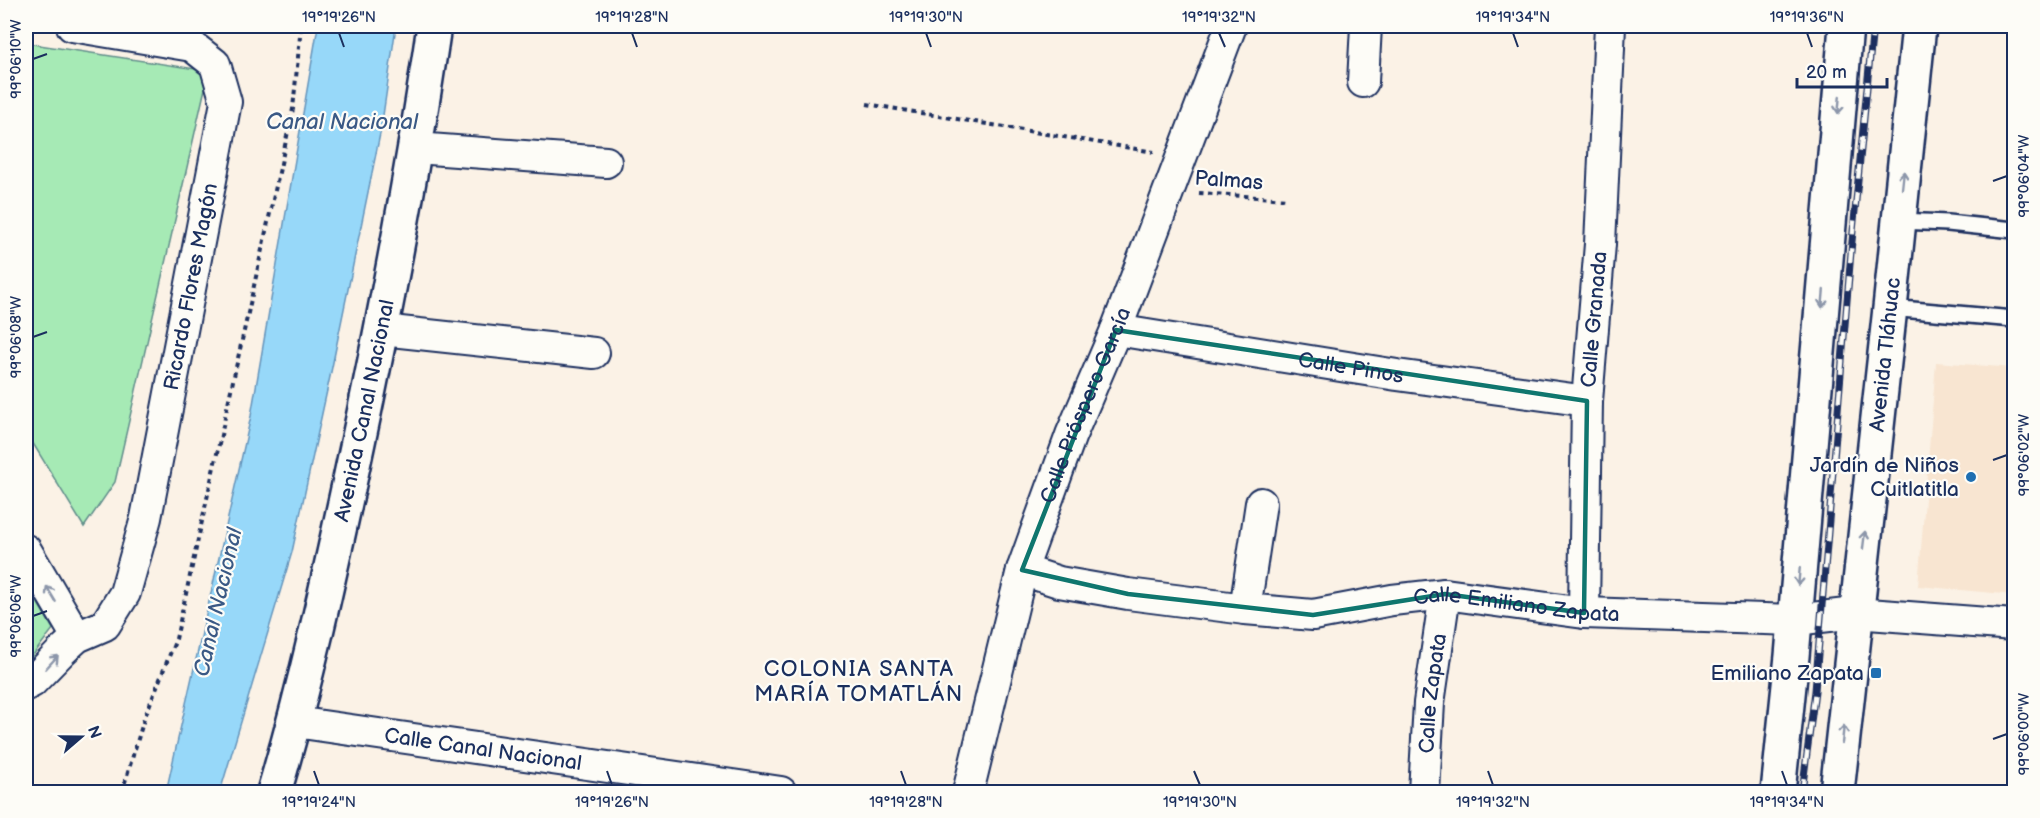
<svg xmlns="http://www.w3.org/2000/svg" width="2040" height="818" font-family="'Balsamiq Sans',sans-serif">
<rect width="100%" height="100%" fill="#fbf2e6"/>
<filter id="ink" filterUnits="userSpaceOnUse"><feTurbulence type="fractalNoise" baseFrequency=".0167" numOctaves="2"/><feDisplacementMap in="SourceGraphic" scale="12" xChannelSelector="R" yChannelSelector="G"/><feConvolveMatrix kernelMatrix="1 2 1 2 8 2 1 2 1" color-interpolation-filters="sRGB"/></filter>
<g filter="url(#ink)">
<!-- built -->
<path fill="#f8e5d1" d="M 1936,362 L 2014,368 L 2014,595 L 1918,586 Z"/>
<!-- green -->
<path fill="#a6eab5" stroke="#608c8a" stroke-width="1.5" d="M 26,43 L 209,71 L 115,482 L 84,527 L 26,432 Z
M 26,583 L 53,629 L 26,664 Z"/>
<!-- water -->
<path fill="#97d8f9" stroke="#6594bb" stroke-width="1.5" d="M 318,26 L 396,26 L 381,129 L 331,372 L 292,552 L 220,792 L 166,792 L 251,416 Z"/>
<g fill="none" stroke-linecap="round" stroke-linejoin="round">
<defs>
<path id="service" d="M 1899,221 L 1948,223 L 2014,230
M 1890,308 L 2014,319"/>
<g id="minor">
<path d="M 1363,82 L 1366,26"/>
<path d="M 416,148 L 606,162"/>
<path d="M 382,330 L 594,353"/>
<path id="s1" d="M 1116,330 L 1397,375 L 1587,401"/>
<path d="M 26,550 L 77,637"/>
<path id="s2" d="M 1022,570 L 1059,582 L 1128,594 L 1245,609 L 1313,615 L 1392,600 L 1445,594 L 1584,613 L 1795,620 L 1855,613 L 2014,625"/>
<path d="M 1245,609 L 1261,503"/>
<path id="s3" d="M 1584,613 L 1587,401 L 1600,244 L 1610,26"/>
<path id="s4" d="M 26,685 L 32,682 L 62,651 L 77,637 L 105,625 L 125,593 L 146,518 L 226,102 L 215,64 L 192,46 L 72,26"/>
<path id="s5" d="M 295,722 L 781,792"/>
<path id="s6" d="M 968,792 L 1022,570 L 1071,435 L 1116,330 L 1231,26"/>
<path id="s7" d="M 1424,792 L 1429,703 L 1445,594"/>
</g>
<g id="tertiary">
<path id="s8" d="M 274,792 C 305,688 328,582 351,475 C 383,326 412,177 434,26"/>
</g>
<g id="secondary">
<path d="M 1778,792 L 1792,656 L 1846,26"/>
<path id="s9" d="M 1837,792 L 1890,308 L 1919,26"/>
</g>
</defs>
<!-- service casing -->
<use href="#service" stroke="#1b2f5e" stroke-width="20"/>
<!-- minor casing -->
<use href="#minor" stroke="#1b2f5e" stroke-width="34"/>
<!-- tertiary casing -->
<use href="#tertiary" stroke="#1b2f5e" stroke-width="38"/>
<!-- secondary casing -->
<use href="#secondary" stroke="#1b2f5e" stroke-width="38"/>
<!-- path -->
<path stroke="#1b2f5e" stroke-width="4" stroke-dasharray="4.5 4.5" stroke-linecap="butt" d="M 867,104 L 1154,152
M 1199,193 L 1288,199
M 122,792 L 144,719 L 176,639 L 293,109 L 301,26"/>
<!-- service -->
<use href="#service" stroke="#fdfcf7" stroke-width="15"/>
<!-- minor -->
<use href="#minor" stroke="#fdfcf7" stroke-width="30"/>
<!-- tertiary -->
<use href="#tertiary" stroke="#fdfcf7" stroke-width="33"/>
<!-- secondary -->
<use href="#secondary" stroke="#fdfcf7" stroke-width="33"/>
<defs>
<path id="rail" d="M 1802,792 L 1815,691 L 1851,252 L 1873,26"/>
</defs>
<!-- rail casing -->
<use href="#rail" stroke="#1b2f5e" stroke-width="7"/>
<!-- rail -->
<use href="#rail" stroke="#fdfcf7" stroke-width="4.5" stroke-dasharray="14" stroke-linecap="butt"/>
</g>
<!-- one-way arrows -->
<defs><path id="oneway-shaft" d="M-6 0H5M1.5-3L5.5 0L1.5 3" fill="none" stroke-width="1.6" stroke-linecap="round" stroke-linejoin="round" transform="scale(1.5)"/></defs>
<g stroke="#8c96aa">
<use href="#oneway-shaft" transform="translate(1839 105) rotate(95)"/>
<use href="#oneway-shaft" transform="translate(1903 180) rotate(-84)"/>
<use href="#oneway-shaft" transform="translate(1823 299) rotate(95)"/>
<use href="#oneway-shaft" transform="translate(1864 540) rotate(-83)"/>
<use href="#oneway-shaft" transform="translate(1799 577) rotate(95)"/>
<use href="#oneway-shaft" transform="translate(51 594) rotate(-121)"/>
<use href="#oneway-shaft" transform="translate(52 662) rotate(-47)"/>
<use href="#oneway-shaft" transform="translate(1843 734) rotate(-84)"/>
</g>
</g>
<!-- marked area -->
<path fill="none" stroke="#0f766e" stroke-width="4.5" stroke-linejoin="round" d="M 1116,330 L 1587,401 L 1584,613 L 1445,594 L 1313,615 L 1128,594 L 1022,570 Z"/>
<!-- ticks -->
<path fill="none" stroke="#1b2f5e" stroke-width="2" d="M 339,33 L 344,47M 632,33 L 637,47M 926,33 L 931,47M 1219,33 L 1225,47M 1513,33 L 1518,47M 1807,33 L 1812,47M 33,59 L 47,54M 1993,181 L 2007,176M 33,337 L 47,332M 1993,460 L 2007,455M 33,616 L 47,611M 1993,739 L 2007,734M 314,771 L 319,785M 607,771 L 612,785M 901,771 L 906,785M 1194,771 L 1200,785M 1488,771 L 1493,785M 1782,771 L 1787,785"/>
<!-- markers -->
<g fill="#1f6fb2" stroke="#fdfcf7" stroke-width="2">
<circle cx="1971" cy="477" r="6"/>
<rect x="1870" y="667" width="12" height="12" rx="3"/>
</g>
<g text-anchor="middle" stroke-width="4.5" stroke-linejoin="round" paint-order="stroke">
<!-- street labels -->
<g font-size="21" fill="#1b2f5e" stroke="#fdfcf7">
<text transform="translate(1229 180) rotate(4)" y="7">Palmas</text>
<text dy="7" stroke="none"><textPath href="#s4" startOffset="452">Ricardo Flores Magón</textPath></text>
<text dy="7" stroke="none"><textPath href="#s3" startOffset="294">Calle Granada</textPath></text>
<text dy="7" stroke="none"><textPath href="#s9" startOffset="440">Avenida Tláhuac</textPath></text>
<text dy="7" stroke="none"><textPath href="#s1" startOffset="238">Calle Pinos</textPath></text>
<text dy="7" stroke="none"><textPath href="#s6" startOffset="405">Calle Próspero García</textPath></text>
<text dy="7" stroke="none"><textPath href="#s8" startOffset="392">Avenida Canal Nacional</textPath></text>
<text dy="7" stroke="none"><textPath href="#s2" startOffset="501">Calle Emiliano Zapata</textPath></text>
<text dy="7" stroke="none"><textPath href="#s7" startOffset="99">Calle Zapata</textPath></text>
<text dy="7" stroke="none"><textPath href="#s5" startOffset="190">Calle Canal Nacional</textPath></text>
</g>
<!-- poi labels -->
<g font-size="21" fill="#1b2f5e" stroke="#fdfcf7" text-anchor="end">
<text x="1959" y="472">Jardín de Niños<tspan x="1959" dy="24">Cuitlatitla</tspan></text>
<text x="1864" y="680">Emiliano Zapata</text>
</g>
<!-- water labels -->
<g font-size="22" font-style="italic" fill="#3a5985" stroke="#fdfcf7">
<text x="342" y="129">Canal Nacional</text>
<text transform="translate(217 602) rotate(-77)" y="8">Canal Nacional</text>
</g>
<!-- neighbourhood labels -->
<g font-size="22" letter-spacing="1.5" fill="#1b2f5e" stroke="#fdfcf7">
<text x="859" y="676">COLONIA SANTA<tspan x="859" dy="25">MARÍA TOMATLÁN</tspan></text>
</g>
</g>
<!-- margin -->
<rect width="2040" height="818" fill="none" stroke="#fdfcf7" stroke-width="66"/>
<!-- north arrow -->
<g transform="translate(81 737) rotate(70)" stroke="#fdfcf7" stroke-width="4.5" paint-order="stroke">
<path d="M0-4.5L10 22L0 15L-10 22Z" fill="#1b2f5e"/>
<text y="-9" font-size="16" font-weight="bold" text-anchor="middle" fill="#1b2f5e">N</text>
</g>
<!-- scale -->
<path d="M1797 78v9h90v-9" fill="none" stroke="#1b2f5e" stroke-width="3"/>
<text x="1806" y="78" font-size="18" fill="#1b2f5e" stroke="#fdfcf7" stroke-width="4.5" paint-order="stroke">20 m</text>
<rect x="33" y="33" width="1974" height="752" fill="none" stroke="#1b2f5e" stroke-width="2"/>
<g font-size="15" text-anchor="middle" fill="#1b2f5e">
<text x="339" y="22">19°19'26"N</text>
<text x="632" y="22">19°19'28"N</text>
<text x="926" y="22">19°19'30"N</text>
<text x="1219" y="22">19°19'32"N</text>
<text x="1513" y="22">19°19'34"N</text>
<text x="1807" y="22">19°19'36"N</text>
<text transform="translate(16 59) rotate(-90)" y="5">99°06'10"W</text>
<text transform="translate(2024 176) rotate(-90)" y="5">99°06'04"W</text>
<text transform="translate(16 337) rotate(-90)" y="5">99°06'08"W</text>
<text transform="translate(2024 455) rotate(-90)" y="5">99°06'02"W</text>
<text transform="translate(16 616) rotate(-90)" y="5">99°06'06"W</text>
<text transform="translate(2024 734) rotate(-90)" y="5">99°06'00"W</text>
<text x="319" y="807">19°19'24"N</text>
<text x="612" y="807">19°19'26"N</text>
<text x="906" y="807">19°19'28"N</text>
<text x="1200" y="807">19°19'30"N</text>
<text x="1493" y="807">19°19'32"N</text>
<text x="1787" y="807">19°19'34"N</text>
</g>
</svg>
